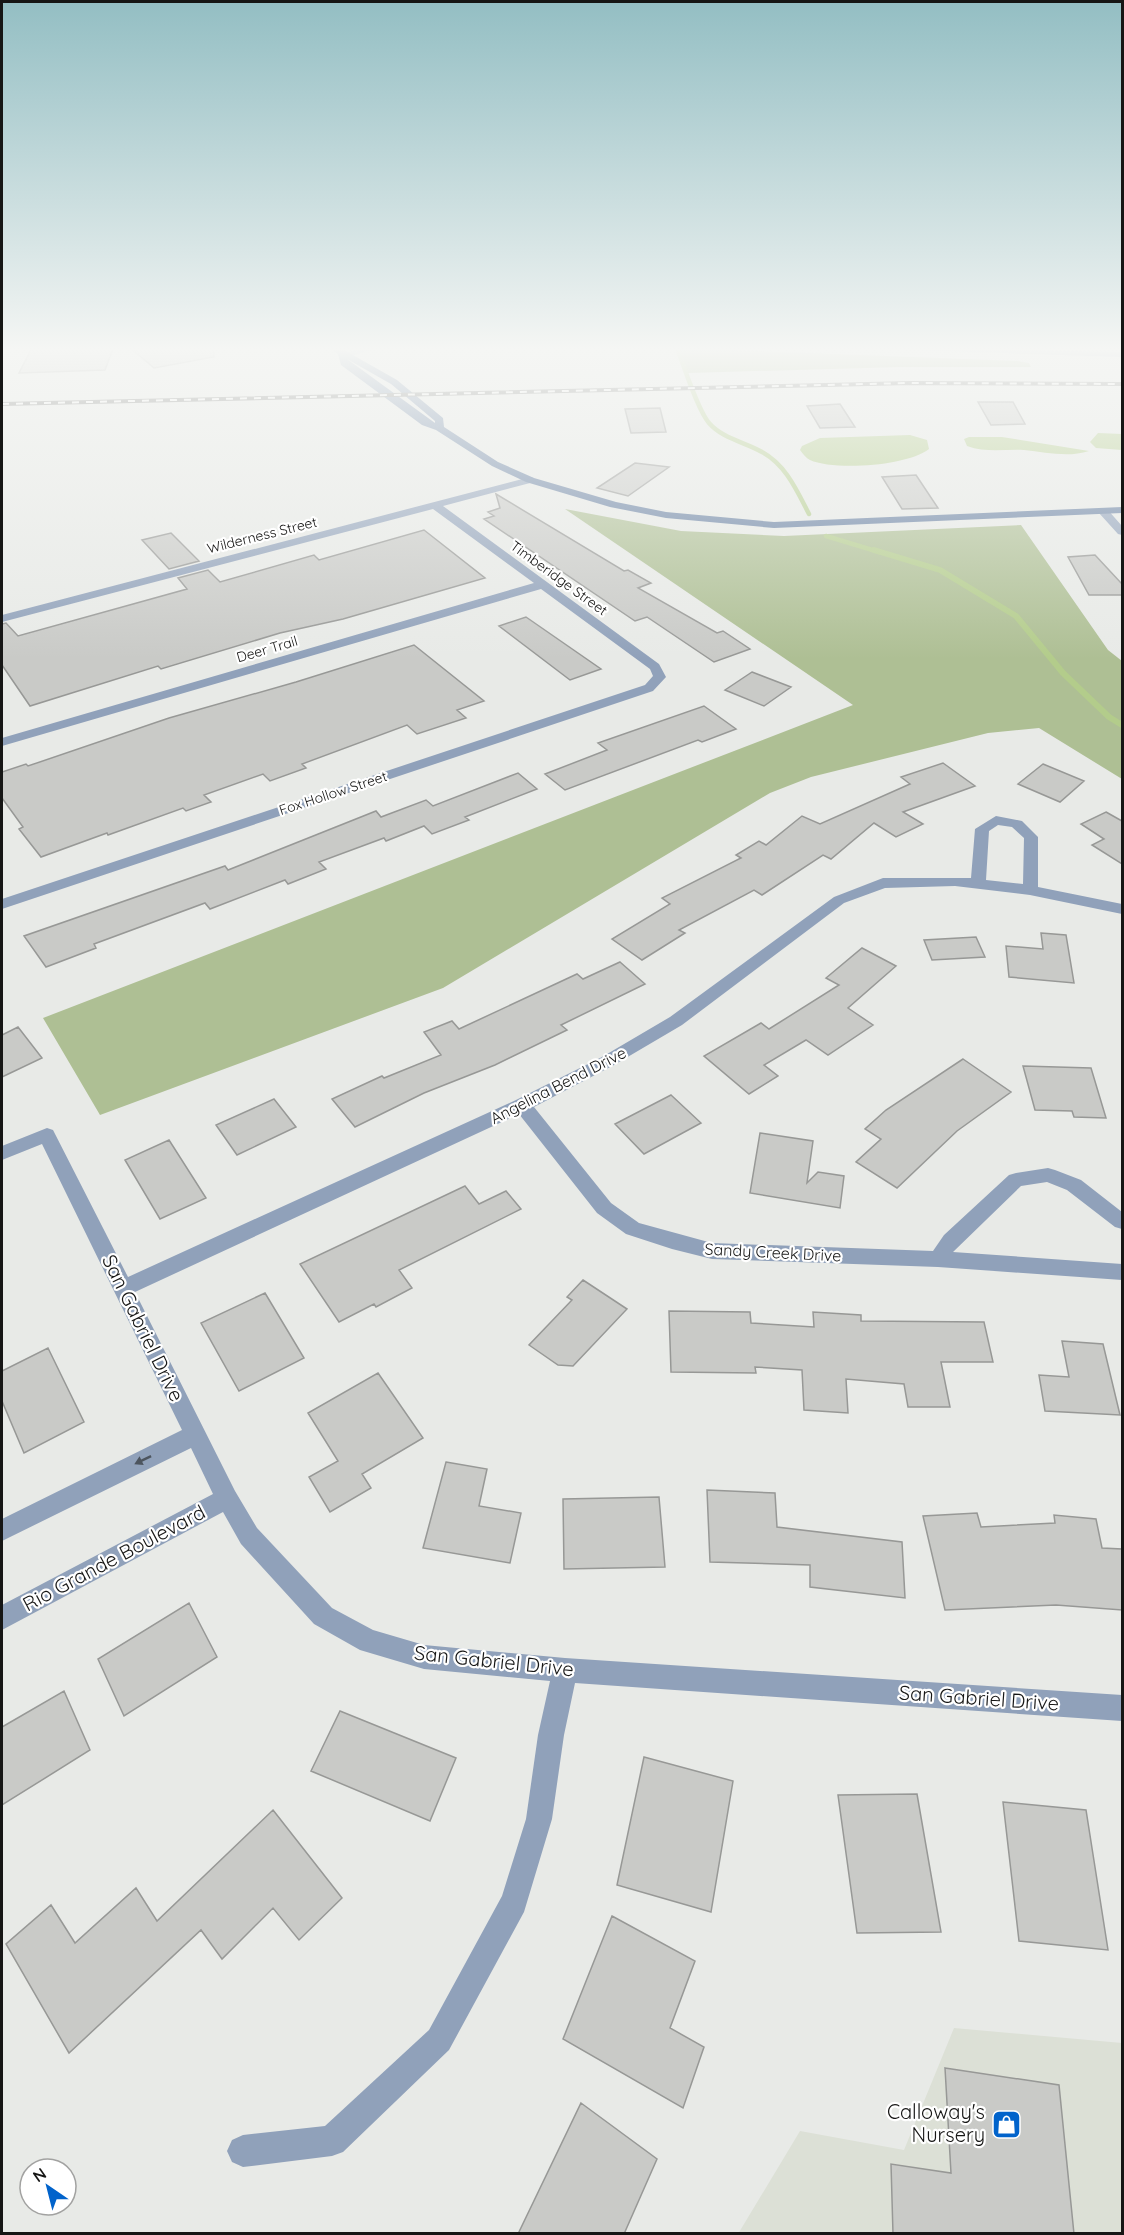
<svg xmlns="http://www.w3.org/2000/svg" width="1124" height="2235" font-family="Quicksand,sans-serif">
<rect width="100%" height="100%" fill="#e8eae7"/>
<!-- built -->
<path fill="#dce0d6" d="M 1031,346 L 1122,346 L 1122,353 L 1034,348 Z
M 954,2028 L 1122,2043 L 1122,2233 L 738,2234 L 800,2131 L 904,2150 Z"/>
<!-- green -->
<path fill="#aebf94" d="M 679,348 L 1017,361 L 1029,363 L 1031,367 L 900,367 L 688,373 Z
M 565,509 L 681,531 L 784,536 L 1021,525 L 1108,650 L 1122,661 L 1122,779 L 1039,728 L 988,733 L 811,777 L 770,793 L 443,988 L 100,1115 L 43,1018 L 853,705 Z"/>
<!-- water -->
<path fill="#b3cc8b" d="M 1098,433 L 1122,434 L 1122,450 L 1096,448 L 1090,442 Z
M 910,435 L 927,440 L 929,449 C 908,466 834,471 810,460 C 806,458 803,454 800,450 L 802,446 L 820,438 Z
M 969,437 L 1002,437 L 1089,451 C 1067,458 1046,452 1024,450 C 1005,449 986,453 967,446 L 964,439 Z"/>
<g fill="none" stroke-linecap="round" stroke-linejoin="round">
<!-- stream-far1 -->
<path stroke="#b3cc8b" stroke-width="4.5" d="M 676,346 C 684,365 697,409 709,423 C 723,439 745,442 762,452 C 786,465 797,491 809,514
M 826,536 L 879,552"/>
<!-- stream -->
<path stroke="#b3cc8b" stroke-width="6" d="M 874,550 L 940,570 L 1016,616 L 1063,673 L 1109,717 L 1122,725"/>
</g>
<!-- building -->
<path fill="#c9cac7" stroke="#979896" stroke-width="1.5" d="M 33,346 L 114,346 L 105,370 L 19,373 Z
M 128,346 L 213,346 L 214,357 L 154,368 Z
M 978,402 L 1013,402 L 1025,424 L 991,425 Z
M 840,404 L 855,427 L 820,428 L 807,406 Z
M 660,408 L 666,432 L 631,433 L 625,409 Z
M 635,463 L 669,467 L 628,496 L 597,488 Z
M 916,475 L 938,508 L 902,509 L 882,477 Z
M 496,494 L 624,571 L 628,570 L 651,583 L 638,588 L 717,633 L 723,631 L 750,649 L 714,662 L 647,617 L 635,621 L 484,519 L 494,516 L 488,512 L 500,508 Z
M 424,530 L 485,578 L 343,619 L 280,633 L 161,669 L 158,666 L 30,706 L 2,665 L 2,624 L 6,623 L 18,636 L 187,589 L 178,578 L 208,570 L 220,582 L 314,555 L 319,560 Z
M 171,533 L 199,561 L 169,569 L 142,540 Z
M 1095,555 L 1122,584 L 1122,595 L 1089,595 L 1068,557 Z
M 526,617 L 601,669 L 570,680 L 499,626 Z
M 414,645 L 484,701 L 457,710 L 466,718 L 417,734 L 407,725 L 302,764 L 306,768 L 270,781 L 263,774 L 204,795 L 211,802 L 186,811 L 183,808 L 108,835 L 107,833 L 41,857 L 19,829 L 23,827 L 2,798 L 2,772 L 26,764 L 28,766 L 169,718 L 296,682 Z
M 752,672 L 791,687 L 764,706 L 725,690 Z
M 704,706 L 736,729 L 702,742 L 698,740 L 565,790 L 545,774 L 607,750 L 598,743 Z
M 943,763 L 975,786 L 903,812 L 923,824 L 896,837 L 874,823 L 831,859 L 823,855 L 762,895 L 754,890 L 679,930 L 685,933 L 642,960 L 612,939 L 670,904 L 662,898 L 741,858 L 736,855 L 759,841 L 766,845 L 802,816 L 820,824 L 910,784 L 901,777 Z
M 1043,764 L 1084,781 L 1060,802 L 1018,784 Z
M 518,773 L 537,789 L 465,817 L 469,820 L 432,834 L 424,826 L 386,841 L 384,838 L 319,862 L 326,869 L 288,884 L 285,880 L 210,909 L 205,903 L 94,944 L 96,948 L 46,967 L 24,936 L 225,866 L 228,870 L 376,811 L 381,817 L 426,800 L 433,806 Z
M 1106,812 L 1122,821 L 1122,864 L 1092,845 L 1104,839 L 1081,824 Z
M 1041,933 L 1066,935 L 1074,983 L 1009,977 L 1006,946 L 1043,949 Z
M 976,937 L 985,957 L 932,960 L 924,940 Z
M 862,948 L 896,966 L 848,1008 L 873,1025 L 828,1055 L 806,1040 L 764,1065 L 778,1076 L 749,1094 L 704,1056 L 761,1023 L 769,1029 L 839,985 L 826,978 Z
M 620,962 L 645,984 L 561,1025 L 567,1030 L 495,1065 L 424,1093 L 355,1127 L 332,1099 L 382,1076 L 384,1078 L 441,1055 L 424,1032 L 452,1021 L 459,1029 L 577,974 L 583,979 Z
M 18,1027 L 42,1058 L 2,1077 L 2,1035 Z
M 963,1059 L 1011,1092 L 957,1131 L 897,1188 L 856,1162 L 881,1139 L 865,1129 L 886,1110 Z
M 1023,1066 L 1091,1068 L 1106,1118 L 1074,1117 L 1072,1111 L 1035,1110 Z
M 671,1095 L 701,1123 L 644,1154 L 615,1124 Z
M 274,1099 L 296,1127 L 237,1155 L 216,1125 Z
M 760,1133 L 813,1141 L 807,1183 L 818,1172 L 844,1176 L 840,1208 L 750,1193 Z
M 169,1140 L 206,1198 L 160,1219 L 125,1160 Z
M 465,1186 L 479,1204 L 506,1191 L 521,1209 L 399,1270 L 412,1288 L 376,1307 L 374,1304 L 339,1322 L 300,1264 Z
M 583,1280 L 627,1309 L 573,1366 L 558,1365 L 529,1345 L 572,1300 L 567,1297 Z
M 265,1293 L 304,1358 L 239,1391 L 201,1323 Z
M 669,1311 L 750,1312 L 751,1323 L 814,1327 L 813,1312 L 861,1315 L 861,1321 L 984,1322 L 993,1362 L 941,1362 L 950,1407 L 908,1407 L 904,1384 L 846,1379 L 848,1413 L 804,1410 L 802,1370 L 755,1367 L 756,1373 L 671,1372 Z
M 1062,1341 L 1103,1344 L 1120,1415 L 1045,1411 L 1039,1375 L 1069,1377 Z
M 48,1348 L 84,1422 L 24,1453 L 2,1401 L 2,1371 Z
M 378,1373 L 423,1438 L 362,1474 L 371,1488 L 330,1512 L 309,1477 L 338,1461 L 308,1413 Z
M 446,1462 L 487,1469 L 479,1506 L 521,1513 L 510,1563 L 423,1548 Z
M 707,1490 L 775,1493 L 777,1527 L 902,1542 L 905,1598 L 810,1587 L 810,1565 L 710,1562 Z
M 659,1497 L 665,1567 L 564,1569 L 563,1499 Z
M 977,1513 L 981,1527 L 1055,1523 L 1054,1515 L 1096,1519 L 1102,1548 L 1122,1549 L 1122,1610 L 1056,1605 L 945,1610 L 923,1516 Z
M 189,1603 L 217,1657 L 124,1716 L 98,1659 Z
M 64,1691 L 90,1750 L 2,1805 L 2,1727 Z
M 340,1711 L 456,1758 L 430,1821 L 311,1771 Z
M 644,1757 L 733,1781 L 711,1912 L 617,1885 Z
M 917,1794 L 941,1932 L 857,1933 L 838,1795 Z
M 1003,1802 L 1086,1810 L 1108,1950 L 1019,1941 Z
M 273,1810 L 342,1898 L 299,1940 L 273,1908 L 222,1959 L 201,1930 L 69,2053 L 6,1944 L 51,1905 L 75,1943 L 136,1888 L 157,1921 Z
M 612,1916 L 695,1961 L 670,2028 L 704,2047 L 683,2108 L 563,2039 Z
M 945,2068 L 1059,2085 L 1074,2234 L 893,2234 L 891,2164 L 951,2173 Z
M 581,2103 L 657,2159 L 624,2234 L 518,2234 Z"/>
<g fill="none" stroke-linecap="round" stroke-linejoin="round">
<!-- minor -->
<path fill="#90a1ba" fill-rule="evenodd" d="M 530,477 L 534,478 L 534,482 L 443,506 L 659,664 L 666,677 L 653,691 L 2,909 L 2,899 L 645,685 L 653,676 L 650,669 L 541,589 L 2,746 L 2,738 L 534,583 L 433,509 L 2,622 L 2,615 Z
M 1099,509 L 1107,509 L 1122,526 L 1122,535 L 1118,534 L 1099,513 Z
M 996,816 L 1022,821 L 1038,837 L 1038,887 L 1122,904 L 1122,914 L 1030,895 L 955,886 L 885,888 L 844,903 L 682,1025 L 614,1065 L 534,1107 L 611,1203 L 639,1223 L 712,1243 L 933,1251 L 944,1235 L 1009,1175 L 1016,1173 L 1048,1168 L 1055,1170 L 1081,1180 L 1122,1212 L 1122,1229 L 1115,1227 L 1067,1190 L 1047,1182 L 1021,1186 L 953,1252 L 1122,1264 L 1122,1280 L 938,1267 L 712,1259 L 672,1249 L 626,1234 L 597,1213 L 519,1114 L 135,1292 L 235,1491 L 257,1528 L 332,1608 L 373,1630 L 424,1645 L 565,1658 L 1122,1695 L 1122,1721 L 575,1683 L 564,1735 L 552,1819 L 524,1912 L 449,2050 L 343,2152 L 332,2156 L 243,2167 L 232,2162 L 227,2151 L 232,2140 L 243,2135 L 325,2126 L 429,2030 L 502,1896 L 526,1819 L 538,1735 L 550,1681 L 424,1669 L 360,1650 L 314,1624 L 241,1544 L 223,1512 L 2,1630 L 2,1605 L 213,1494 L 191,1448 L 2,1541 L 2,1519 L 182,1430 L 42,1144 L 2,1160 L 2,1146 L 47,1128 L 53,1130 L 128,1277 L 516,1100 L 602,1057 L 670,1017 L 834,897 L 883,878 L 971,878 L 975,829 ZM 998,825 L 1012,827 L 1024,838 L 1023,884 L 986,880 L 989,831 Z"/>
<!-- tertiary -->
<path fill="#90a1ba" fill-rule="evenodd" d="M 370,346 L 387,346 L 342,358 L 338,355 Z
M 842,346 L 1122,352 L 1122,357 L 846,348 Z"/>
<!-- secondary -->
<path fill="#657ea1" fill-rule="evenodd" d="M 326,346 L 337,346 L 397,380 L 443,418 L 444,427 L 498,462 L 534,478 L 616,502 L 666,512 L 774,522 L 1122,507 L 1122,513 L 774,528 L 666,518 L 610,507 L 526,482 L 492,466 L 436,430 L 422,425 L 341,365 L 338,354 ZM 347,359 L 391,384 L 435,421 L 435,423 Z"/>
<defs>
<path id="rail" d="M 2,404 L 910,383 L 1122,384"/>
</defs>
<!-- rail casing -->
<use href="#rail" stroke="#616260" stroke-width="4"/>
<!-- rail -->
<use href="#rail" stroke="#fff" stroke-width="2" stroke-dasharray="7" stroke-linecap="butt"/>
</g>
<!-- one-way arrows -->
<defs><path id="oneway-solid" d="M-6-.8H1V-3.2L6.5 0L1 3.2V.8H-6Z" transform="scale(1.5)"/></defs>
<use fill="#4d555f" href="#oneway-solid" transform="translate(143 1460) rotate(154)"/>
<!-- sky -->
<linearGradient id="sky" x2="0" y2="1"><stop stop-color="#93bec3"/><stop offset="0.53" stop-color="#f5f6f4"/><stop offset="1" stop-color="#f5f6f4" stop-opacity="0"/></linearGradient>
<rect width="1124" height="659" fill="url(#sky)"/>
<!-- icons -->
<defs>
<symbol id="shop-square" viewBox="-11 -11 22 22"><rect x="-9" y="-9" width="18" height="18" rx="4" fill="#0163cb" stroke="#fff"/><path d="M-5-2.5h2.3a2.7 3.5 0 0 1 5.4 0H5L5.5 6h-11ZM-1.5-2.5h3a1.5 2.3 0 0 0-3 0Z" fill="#fff"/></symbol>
</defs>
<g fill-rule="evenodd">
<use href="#shop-square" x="990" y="2108" width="33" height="33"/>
</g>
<g text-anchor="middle" stroke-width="4.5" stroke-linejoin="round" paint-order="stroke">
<!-- far-street labels -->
<g font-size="14" fill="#161615" stroke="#fff">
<text transform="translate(262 535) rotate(-14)" y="5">Wilderness Street</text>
<text transform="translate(559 578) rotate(36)" y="5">Timberidge Street</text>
<text transform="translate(267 649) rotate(-16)" y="5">Deer Trail</text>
<text transform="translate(333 793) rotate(-18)" y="5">Fox Hollow Street</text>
</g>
<!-- street labels -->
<g font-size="16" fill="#161615" stroke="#fff">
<text transform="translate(558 1085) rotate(-27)" y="6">Angelina Bend Drive</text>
<text transform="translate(773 1252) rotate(3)" y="6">Sandy Creek Drive</text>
</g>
<!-- near-street labels -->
<g font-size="20" fill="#161615" stroke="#fff">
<text transform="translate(143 1328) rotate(64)" y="7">San Gabriel Drive</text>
<text transform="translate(114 1558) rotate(-28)" y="7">Rio Grande Boulevard</text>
<text transform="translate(494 1661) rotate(6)" y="7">San Gabriel Drive</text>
<text transform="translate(979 1698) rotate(4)" y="7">San Gabriel Drive</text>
</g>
<!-- near-poi labels -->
<g font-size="20" fill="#161615" stroke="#fff" text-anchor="end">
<text x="985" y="2119">Calloway's<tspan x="985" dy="23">Nursery</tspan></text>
</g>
</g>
<!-- border -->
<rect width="1124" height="2235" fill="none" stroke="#161615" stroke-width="6"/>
<!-- north arrow -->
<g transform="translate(48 2187) rotate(325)"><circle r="28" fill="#ffffff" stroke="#a2a2a1" stroke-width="1.5"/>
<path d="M0-4.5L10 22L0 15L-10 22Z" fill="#0163cb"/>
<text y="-9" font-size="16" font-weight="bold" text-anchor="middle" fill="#161615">N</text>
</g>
</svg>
